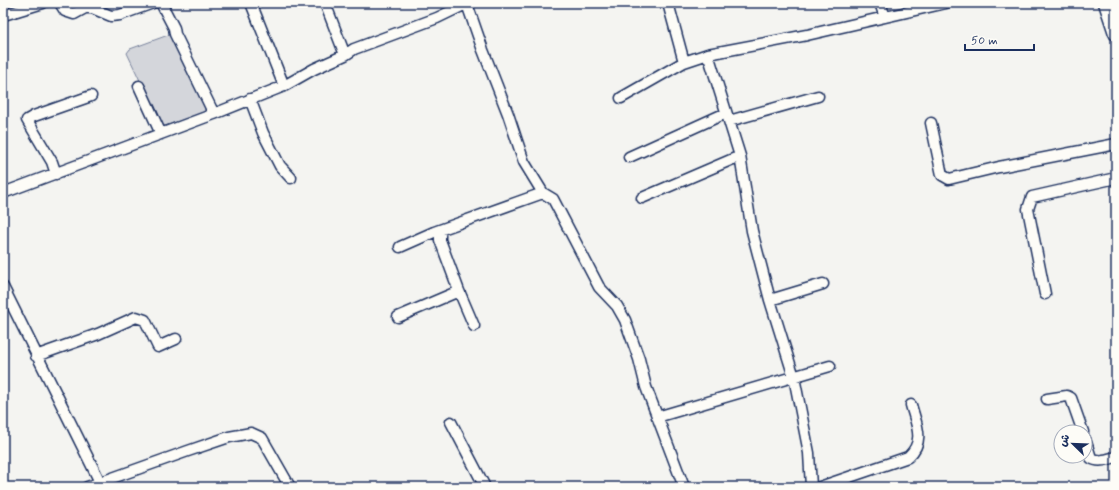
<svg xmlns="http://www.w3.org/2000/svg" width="1119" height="490" font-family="Mynerve,'Playpen Sans Arabic',sans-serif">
<rect width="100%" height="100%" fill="#f4f4f1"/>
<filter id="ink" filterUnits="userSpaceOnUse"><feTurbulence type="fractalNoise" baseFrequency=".025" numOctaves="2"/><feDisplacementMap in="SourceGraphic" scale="8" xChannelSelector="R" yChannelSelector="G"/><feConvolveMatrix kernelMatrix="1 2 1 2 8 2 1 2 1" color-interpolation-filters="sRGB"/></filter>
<g filter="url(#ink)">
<!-- green -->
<path fill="#d4d6db" stroke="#78829c" d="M 171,34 L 206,105 L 204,112 L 166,126 L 161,125 L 127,53 L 130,49 Z"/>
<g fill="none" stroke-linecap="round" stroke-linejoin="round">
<defs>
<path id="street" d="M 60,3 L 65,11 L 74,14 L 85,8 L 92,8 L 111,16 L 120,15 L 153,3
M 161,3 L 174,28 L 175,34 L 214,114
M 251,3 L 284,86
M 325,3 L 345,55
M 668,3 L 684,62
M 880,3 L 885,17
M 467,4 L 483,50 L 508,114 L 524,162 L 543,193 L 553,199 L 599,287 L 617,306 L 625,320 L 639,359 L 646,387 L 684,487
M 7,14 L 43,3
M 139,86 L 161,134
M 621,98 L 684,62 L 708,54
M 250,99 L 263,133 L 280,166 L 291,178
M 729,121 L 818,96
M 931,123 L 942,175 L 949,179 L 999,167 L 1116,144
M 629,157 L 726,113
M 56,174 L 52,162 L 27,120 L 34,116 L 91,96
M 3,193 L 214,114 L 284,86 L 314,69 L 345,55 L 354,49 L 437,18 L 468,3
M 642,198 L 740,156
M 400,247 L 434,232 L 543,193
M 3,287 L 100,482
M 459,291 L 474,326
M 1045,294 L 1028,209 L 1032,197 L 1116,178
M 770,300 L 823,284
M 398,317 L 459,291 L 440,240 L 440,231
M 36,356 L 98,334 L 136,317 L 145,320 L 158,347 L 176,339
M 1047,399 L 1067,396 L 1071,398 L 1083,432
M 657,417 L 830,366
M 451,422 L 485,487
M 1085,439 L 1091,458 C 1099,463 1108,459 1116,457
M 87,487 L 188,451 L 229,437 L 251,433 L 262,438 L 290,487
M 811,487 L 809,453 L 794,377 L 770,300 L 752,231 L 740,156 L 708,54 L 807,35 L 946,3
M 820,487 L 908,457 C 926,441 916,424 911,405"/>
<path id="secondary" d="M 1106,3 L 1116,33"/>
</defs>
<!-- street casing -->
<use href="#street" stroke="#1b2f5e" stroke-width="13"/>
<!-- secondary casing -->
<use href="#secondary" stroke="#1b2f5e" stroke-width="17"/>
<!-- street -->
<use href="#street" stroke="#fdfcf7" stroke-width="10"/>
<!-- secondary -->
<use href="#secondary" stroke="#fdfcf7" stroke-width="14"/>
</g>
</g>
<!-- margin -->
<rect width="1119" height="490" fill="none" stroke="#fdfcf7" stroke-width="16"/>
<rect x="8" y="8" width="1103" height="474" fill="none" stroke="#1b2f5e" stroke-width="1.5" filter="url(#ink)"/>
<!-- north arrow -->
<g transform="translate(1073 444) rotate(293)"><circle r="19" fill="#fdfcf7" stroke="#a3aaba"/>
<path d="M0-3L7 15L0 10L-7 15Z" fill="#1b2f5e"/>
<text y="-6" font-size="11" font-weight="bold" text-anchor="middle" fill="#1b2f5e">ش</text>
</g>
<!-- scale -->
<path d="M965 44v6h69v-6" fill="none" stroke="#1b2f5e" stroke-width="2"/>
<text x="971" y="44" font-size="12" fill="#1b2f5e" stroke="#fdfcf7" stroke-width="3" paint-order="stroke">50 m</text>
</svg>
